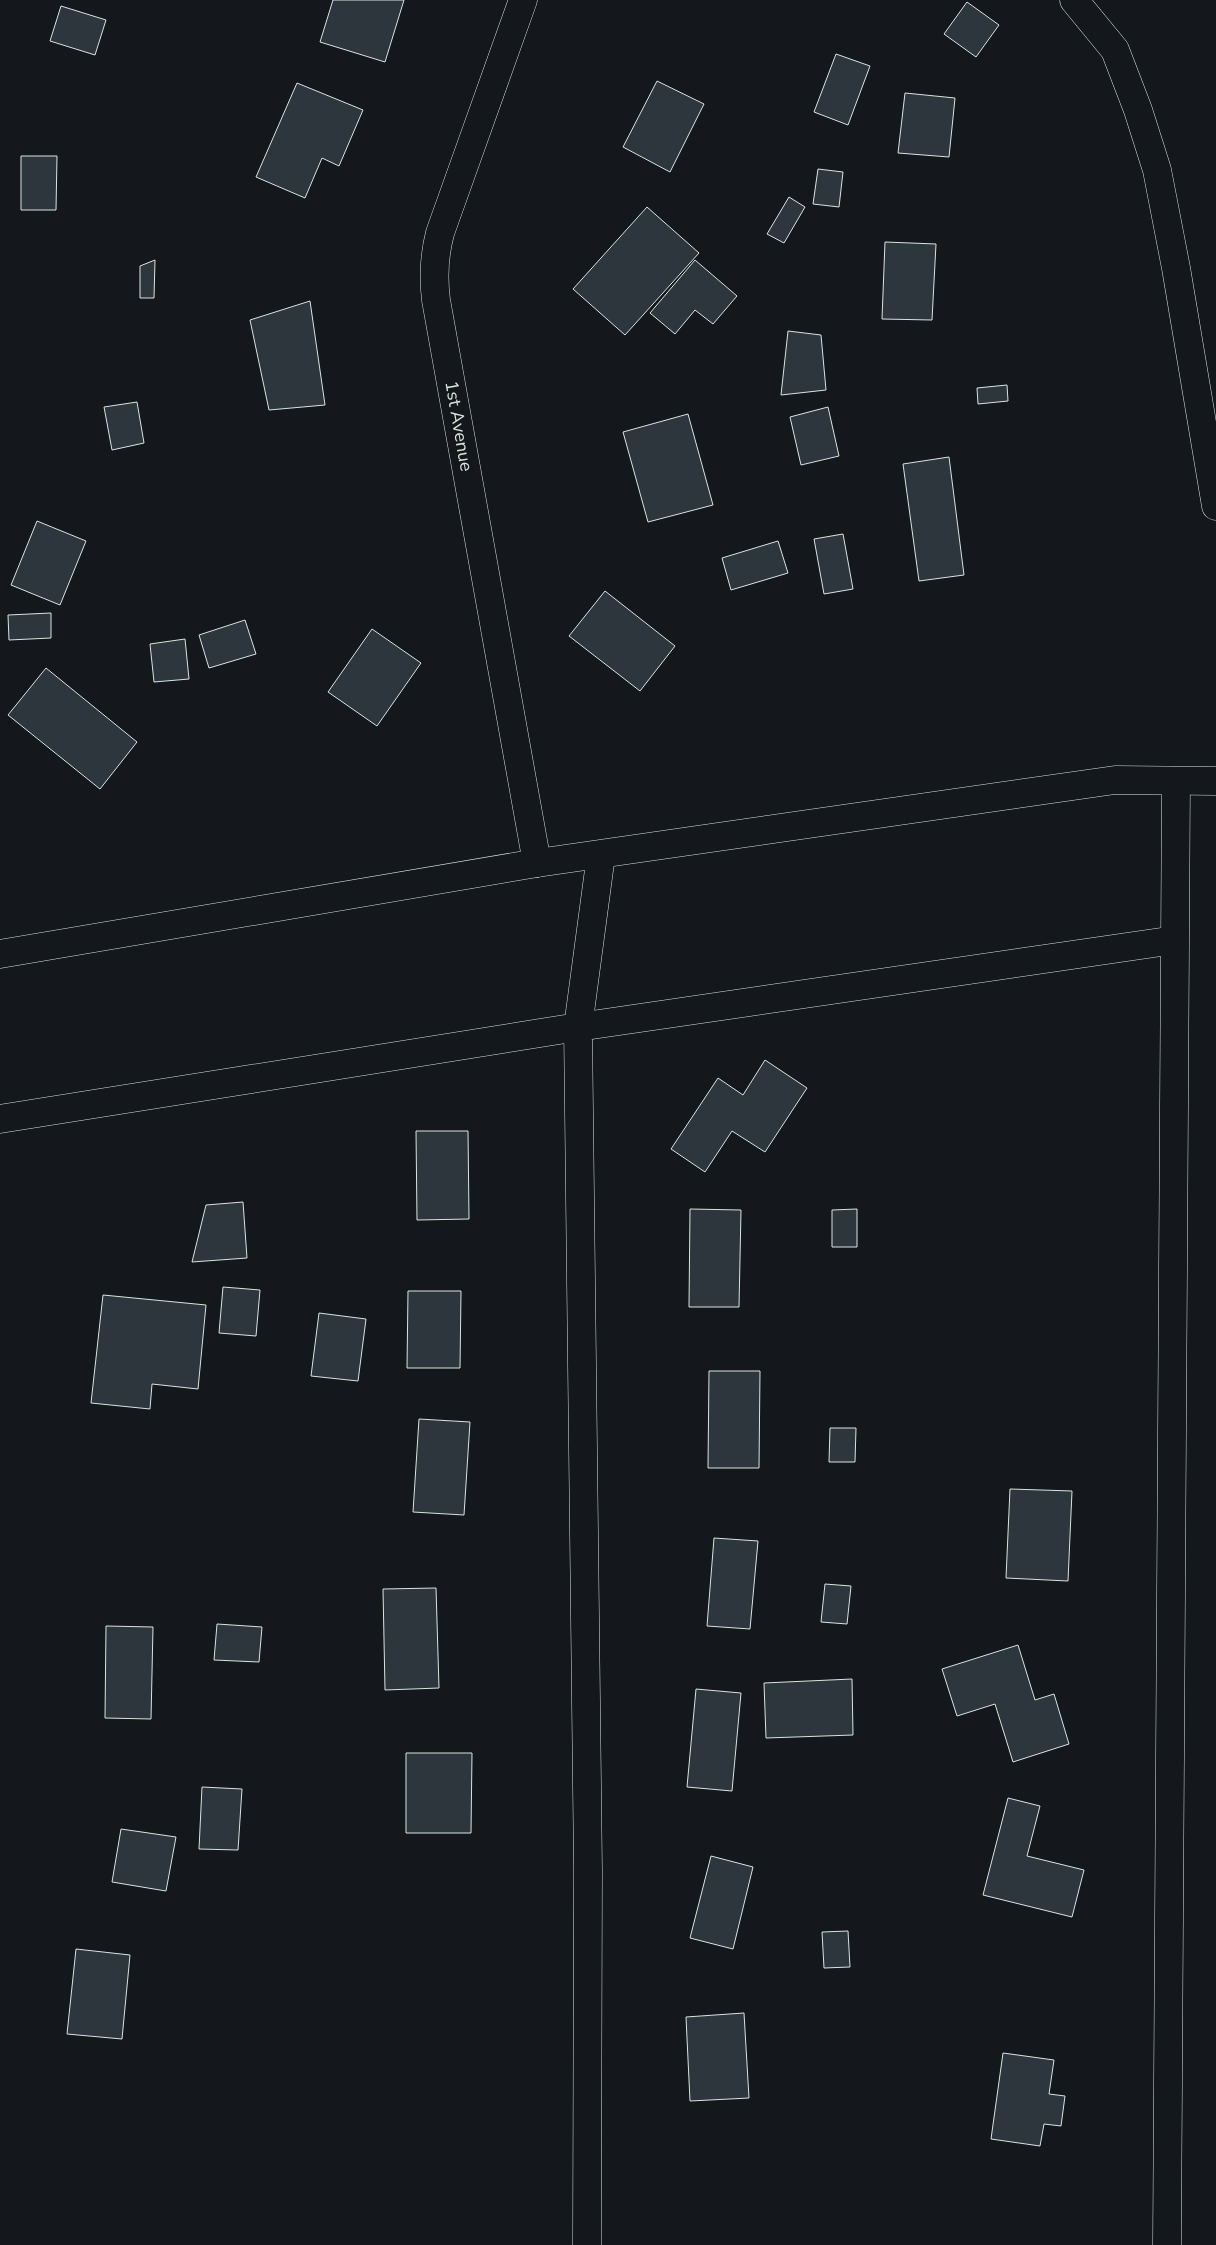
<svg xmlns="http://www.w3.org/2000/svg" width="1216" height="2245" font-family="'Nunito Sans',sans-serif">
<rect width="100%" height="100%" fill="#14181c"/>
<!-- building -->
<path fill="#2c363c" stroke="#d8e6dc" d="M 333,0 L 404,0 L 385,62 L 320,42 Z
M 967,2 L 999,25 L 976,57 L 944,34 Z
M 61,6 L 106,20 L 95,55 L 50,41 Z
M 836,54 L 870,66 L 848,125 L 814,112 Z
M 657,81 L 704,104 L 670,172 L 623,147 Z
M 297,83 L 363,110 L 339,166 L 322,158 L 305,198 L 256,177 Z
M 905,93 L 955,98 L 949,157 L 898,153 Z
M 21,156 L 57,156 L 56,210 L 21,210 Z
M 818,169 L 843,172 L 839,207 L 813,204 Z
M 789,197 L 805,207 L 784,243 L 767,234 Z
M 647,207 L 699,253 L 625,335 L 573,289 Z
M 885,242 L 936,244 L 932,320 L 882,319 Z
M 155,260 L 154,298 L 140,298 L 140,266 Z
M 695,260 L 737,296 L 713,324 L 695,310 L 675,334 L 650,313 Z
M 310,301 L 325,405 L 269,410 L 250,320 Z
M 788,331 L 821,335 L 826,390 L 781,395 Z
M 1007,385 L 1008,401 L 978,404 L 977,388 Z
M 137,402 L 144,443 L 112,450 L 104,407 Z
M 828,407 L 839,456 L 801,465 L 790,417 Z
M 688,414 L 713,505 L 648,522 L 623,432 Z
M 949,457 L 964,575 L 919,581 L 903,464 Z
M 37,521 L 86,541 L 60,605 L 11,585 Z
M 843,534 L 853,589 L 824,594 L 814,539 Z
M 778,541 L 788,573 L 731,590 L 722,558 Z
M 605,591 L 675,646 L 640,691 L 569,636 Z
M 51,613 L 51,638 L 9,640 L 8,615 Z
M 245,620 L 256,654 L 209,668 L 199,635 Z
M 372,629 L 421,663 L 377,726 L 328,692 Z
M 185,639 L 189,679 L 154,682 L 150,644 Z
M 46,668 L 137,742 L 100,789 L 8,715 Z
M 765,1060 L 807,1088 L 765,1152 L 732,1131 L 705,1172 L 671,1149 L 718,1078 L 743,1095 Z
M 416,1131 L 468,1131 L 469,1219 L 417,1220 Z
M 243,1202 L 247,1258 L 192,1262 L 206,1205 Z
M 690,1209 L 741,1210 L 739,1307 L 689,1307 Z
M 857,1209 L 857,1247 L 832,1247 L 832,1210 Z
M 223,1287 L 260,1290 L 256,1336 L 219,1333 Z
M 408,1291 L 461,1291 L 460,1368 L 407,1368 Z
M 103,1295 L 206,1305 L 198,1389 L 152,1384 L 150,1409 L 91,1403 Z
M 319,1313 L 366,1319 L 358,1381 L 311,1376 Z
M 709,1371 L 760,1371 L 759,1468 L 708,1468 Z
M 419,1419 L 470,1422 L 464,1515 L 413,1512 Z
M 830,1428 L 856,1428 L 855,1462 L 829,1462 Z
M 1010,1489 L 1072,1491 L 1068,1581 L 1006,1578 Z
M 714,1538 L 758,1541 L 750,1629 L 707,1626 Z
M 825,1584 L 851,1586 L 847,1624 L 821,1622 Z
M 436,1588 L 439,1688 L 385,1690 L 383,1589 Z
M 217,1624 L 262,1627 L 259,1662 L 214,1660 Z
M 106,1626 L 153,1627 L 151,1719 L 105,1718 Z
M 1018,1645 L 1035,1700 L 1054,1694 L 1069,1744 L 1013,1762 L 995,1704 L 957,1716 L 942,1669 Z
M 852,1679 L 853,1735 L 766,1738 L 764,1683 Z
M 696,1689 L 741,1693 L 732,1791 L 687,1787 Z
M 406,1753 L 472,1753 L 471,1833 L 406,1833 Z
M 202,1787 L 242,1789 L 238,1850 L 199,1849 Z
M 1008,1798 L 1040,1806 L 1027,1856 L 1084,1870 L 1072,1917 L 983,1895 Z
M 121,1829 L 176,1837 L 166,1891 L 112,1882 Z
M 711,1856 L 753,1867 L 733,1949 L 690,1938 Z
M 848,1931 L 850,1967 L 824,1968 L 822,1932 Z
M 76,1949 L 130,1955 L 122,2039 L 67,2034 Z
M 744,2013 L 749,2098 L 690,2101 L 686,2017 Z
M 1003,2053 L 1054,2060 L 1049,2094 L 1065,2096 L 1061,2126 L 1044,2124 L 1040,2146 L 991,2139 Z"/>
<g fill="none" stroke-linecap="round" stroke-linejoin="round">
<defs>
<path id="minor" d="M 523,0 L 440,233 C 434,256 433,276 436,300 L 537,863
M 0,1119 L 578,1027 L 1175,940
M 587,2245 L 588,1870 L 578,1027 L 601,855
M 1167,2245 L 1176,781"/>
<path id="tertiary" d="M 1074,0 L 1115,50 L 1138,110 L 1157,170 L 1176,268 L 1216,506"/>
<path id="secondary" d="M 0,954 L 537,863 L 1115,780 L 1216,781"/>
</defs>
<!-- minor casing -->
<use href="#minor" stroke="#d8e6dc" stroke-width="29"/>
<!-- tertiary casing -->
<use href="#tertiary" stroke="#d8e6dc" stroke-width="29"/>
<!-- secondary casing -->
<use href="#secondary" stroke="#d8e6dc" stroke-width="29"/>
<!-- minor -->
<use href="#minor" stroke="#14181c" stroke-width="28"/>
<!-- tertiary -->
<use href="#tertiary" stroke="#14181c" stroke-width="28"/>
<!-- secondary -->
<use href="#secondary" stroke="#14181c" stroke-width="28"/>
</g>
<g text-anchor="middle" stroke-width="4" stroke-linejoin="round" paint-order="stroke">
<!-- street labels -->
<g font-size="18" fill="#d8e6dc" stroke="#14181c">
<text transform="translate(459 426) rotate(80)" y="6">1st Avenue</text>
</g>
</g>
</svg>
